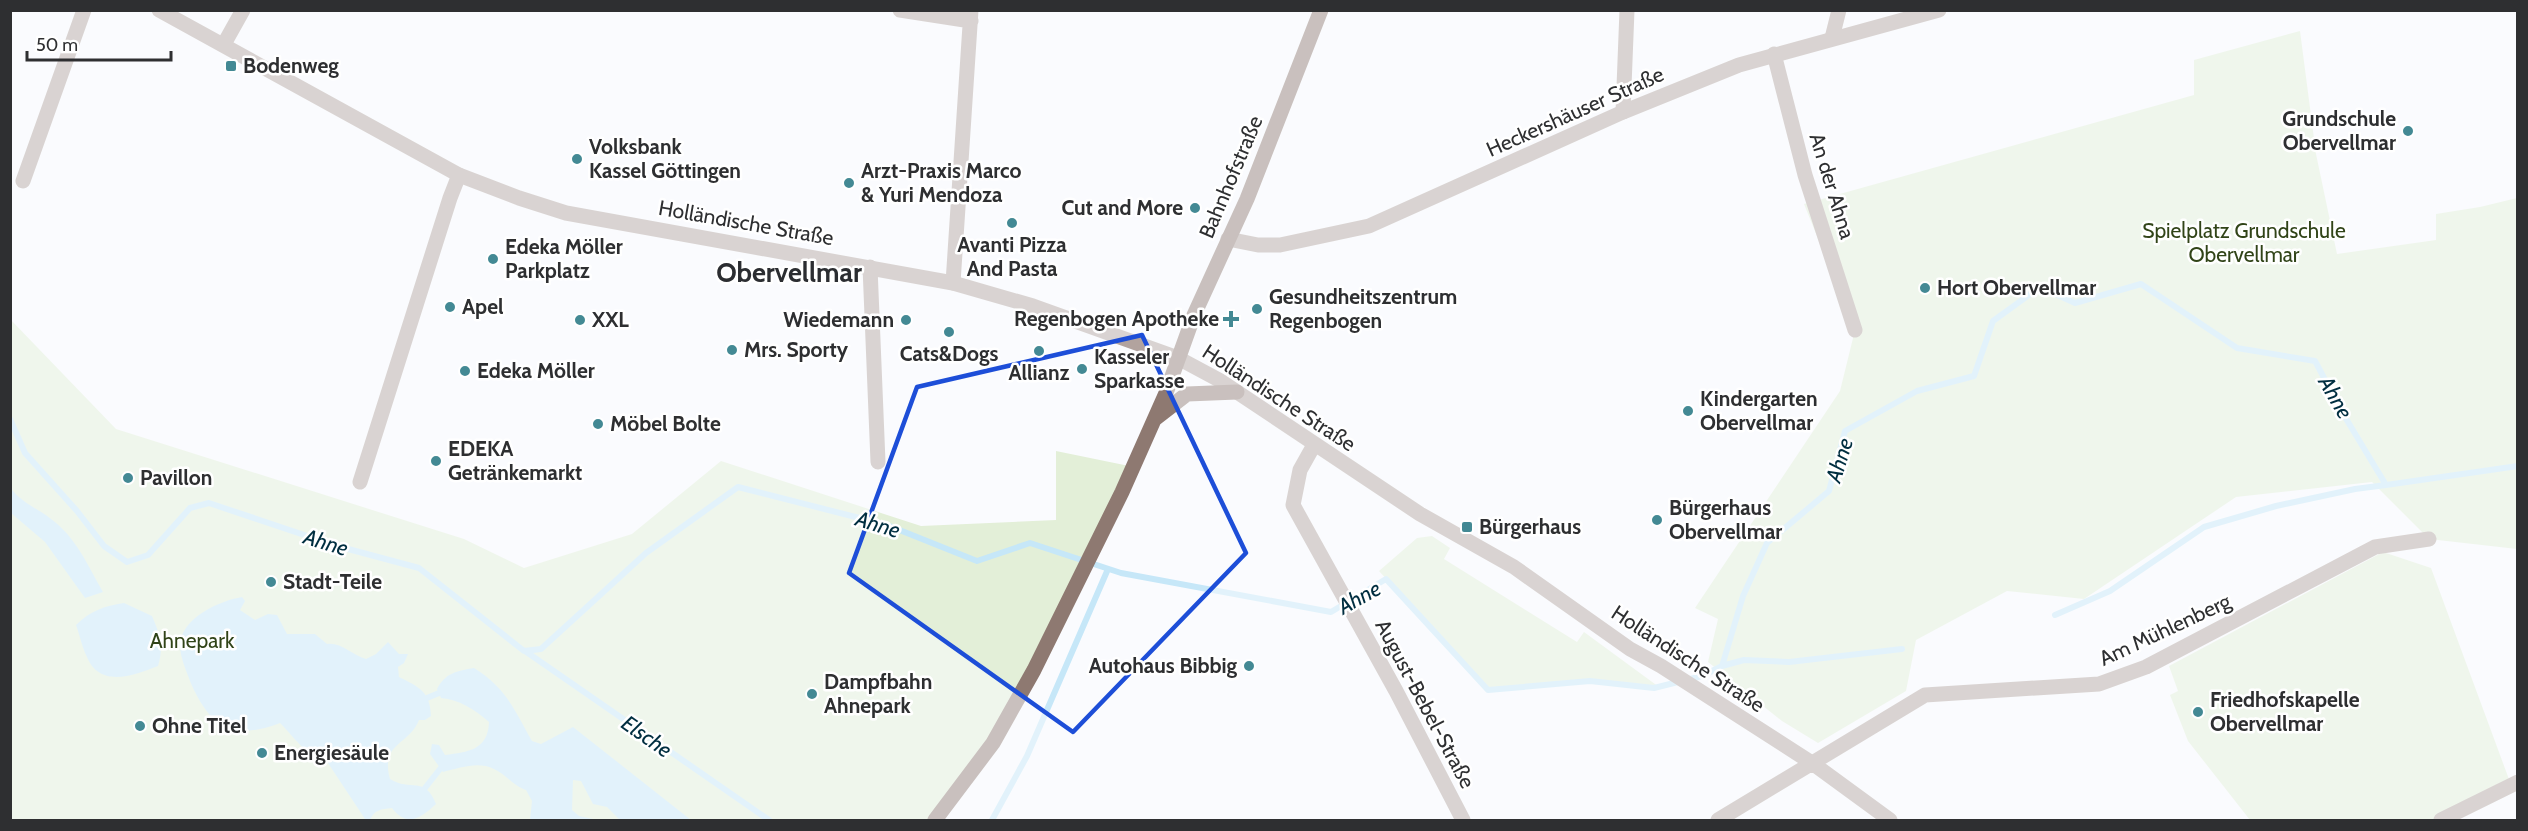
<svg xmlns="http://www.w3.org/2000/svg" width="2528" height="831" font-family="Cabin,sans-serif">
<rect width="100%" height="100%" fill="#fafbfe"/>
<!-- green -->
<path fill="#e3efd8" d="M 2300,31 L 2316,154 L 2337,254 L 2436,240 L 2436,214 L 2480,207 L 2517,198 L 2517,549 L 2429,539 L 2372,482 L 2236,497 L 2084,599 L 2007,591 L 1916,640 L 1906,691 L 1818,743 L 1782,721 L 1708,662 L 1718,619 L 1695,608 L 1840,391 L 1855,330 L 1804,204 L 2194,95 L 2194,60 Z
M 10,319 L 116,429 L 464,539 L 524,568 L 632,534 L 721,461 L 921,526 L 1056,520 L 1056,451 L 1134,467 L 1034,670 L 935,820 L 11,820 Z
M 1432,536 L 1450,548 L 1444,559 L 1577,642 L 1584,632 L 1659,687 L 1590,681 L 1488,690 L 1379,571 L 1417,538 Z
M 2383,552 L 2431,568 L 2510,782 L 2435,820 L 2250,820 L 2188,741 L 2170,695 L 2178,691 L 2169,666 Z"/>
<!-- water -->
<path fill="#c6e7f8" d="M 10,487 C 21,503 36,507 51,519 C 76,537 88,566 103,592 L 85,598 L 45,542 L 11,513 Z
M 242,597 L 245,601 L 240,610 L 255,620 L 268,614 L 277,615 L 287,634 L 315,634 L 327,644 C 341,642 352,655 366,659 L 376,654 L 388,642 L 399,654 L 408,654 L 404,663 L 398,667 L 399,677 C 419,687 430,691 431,716 L 425,720 L 419,720 C 409,746 380,742 390,779 C 410,792 425,775 436,804 C 421,818 407,828 392,808 C 381,809 374,810 370,820 L 365,819 L 328,763 C 307,757 295,738 280,723 C 266,729 237,736 222,726 C 208,717 196,696 190,681 C 186,670 180,657 180,645 C 181,618 219,601 242,597 Z
M 124,603 L 152,616 C 160,634 164,647 158,666 C 135,675 100,689 87,657 C 82,647 80,636 76,625 C 90,611 104,606 124,603 Z
M 474,668 C 506,688 514,709 532,741 L 541,744 L 573,727 L 691,820 L 620,820 L 607,807 L 593,804 L 581,781 L 573,780 L 572,810 L 579,816 L 598,820 L 530,820 L 532,801 L 526,790 C 513,786 507,775 494,769 C 478,761 460,768 443,772 L 430,754 L 432,744 L 439,745 L 445,755 C 468,752 488,750 489,722 C 474,709 460,700 441,698 L 437,689 C 445,673 457,671 474,668 Z"/>
<g fill="none" stroke-linecap="round" stroke-linejoin="round">
<!-- stream -->
<path stroke="#c6e7f8" stroke-width="6" d="M 10,419 L 25,453 L 77,511 L 104,546 L 127,562 L 148,555 L 190,508 L 209,503 L 337,546 L 419,568 L 524,651 L 541,649 L 646,553 L 738,487 L 887,525 L 977,561 L 1030,543 L 1121,573 L 1331,612 L 1386,579 L 1488,690 L 1590,681 L 1654,688 L 1702,676 L 1722,666 L 1743,596 L 1767,543 L 1829,491 L 1845,431 L 1917,391 L 1974,376 L 1993,321 L 2040,287 L 2075,303 L 2141,284 L 2237,348 L 2315,361 L 2345,417 L 2386,485 L 2518,466
M 2055,615 L 2110,591 L 2204,527 L 2276,506 L 2355,489 L 2386,485
M 525,651 L 769,820
M 1722,666 L 1744,660 L 1789,662 L 1902,649
M 427,698 L 439,693
M 425,788 L 440,769
M 992,820 L 1027,756 L 1108,569"/>
<!-- minor -->
<path stroke="#b2a39e" stroke-width="15" d="M 900,10 L 971,21
M 1832,38 L 1839,10
M 224,44 L 243,10
M 1774,54 L 1805,175 L 1855,330
M 1623,112 L 1627,10
M 23,181 L 84,10
M 870,267 L 878,462
M 953,283 L 971,10
M 1178,358 L 1219,380 L 1420,514 L 1514,567 L 1630,649 L 1661,666 L 1812,763 L 1890,820
M 1314,445 L 1300,470 L 1293,505 L 1396,691 L 1463,820
M 360,482 L 450,198 L 459,175
M 1718,820 L 1925,695 L 2099,684 L 2146,667 L 2375,547 L 2429,539
M 2441,820 L 2518,782"/>
<!-- tertiary -->
<path stroke="#b2a39e" stroke-width="15" d="M 159,10 L 459,175 L 519,198 L 566,213 L 953,283 L 1033,306 L 1178,358
M 1228,239 L 1258,245 L 1280,245 L 1369,226 L 1623,112 L 1739,65 L 1939,10"/>
<!-- secondary -->
<path stroke="#8e7971" stroke-width="15" d="M 1156,418 L 1187,394 L 1237,392
M 935,820 L 993,743 L 1034,670 L 1122,492 L 1166,393 L 1194,315 L 1247,199 L 1321,10"/>
</g>
<!-- marked area -->
<path d="M0 0H2528V831H0ZM 1142,335 L 1246,553 L 1073,732 L 849,573 L 917,387 Z" fill="#fafbfe" fill-opacity=".55" fill-rule="evenodd"/>
<path fill="none" stroke="#1d4ed8" stroke-width="4.5" stroke-linejoin="round" d="M 1142,335 L 1246,553 L 1073,732 L 849,573 L 917,387 Z"/>
<!-- markers -->
<g fill="#438994" stroke="#fff" stroke-width="2">
<rect x="225" y="60" width="12" height="12" rx="3"/>
<circle cx="2408" cy="131" r="6"/>
<circle cx="577" cy="159" r="6"/>
<circle cx="849" cy="183" r="6"/>
<circle cx="1195" cy="208" r="6"/>
<circle cx="1012" cy="223" r="6"/>
<circle cx="493" cy="259" r="6"/>
<circle cx="1925" cy="288" r="6"/>
<circle cx="450" cy="307" r="6"/>
<circle cx="1257" cy="309" r="6"/>
<path d="M1228 310h6v6h6v6h-6v6h-6v-6h-6v-6h6z"/>
<circle cx="580" cy="320" r="6"/>
<circle cx="906" cy="320" r="6"/>
<circle cx="949" cy="332" r="6"/>
<circle cx="732" cy="350" r="6"/>
<circle cx="1039" cy="351" r="6"/>
<circle cx="1082" cy="369" r="6"/>
<circle cx="465" cy="371" r="6"/>
<circle cx="1688" cy="411" r="6"/>
<circle cx="598" cy="424" r="6"/>
<circle cx="436" cy="461" r="6"/>
<circle cx="128" cy="478" r="6"/>
<circle cx="1657" cy="520" r="6"/>
<rect x="1461" y="521" width="12" height="12" rx="3"/>
<circle cx="271" cy="582" r="6"/>
<circle cx="1249" cy="666" r="6"/>
<circle cx="812" cy="694" r="6"/>
<circle cx="2198" cy="712" r="6"/>
<circle cx="140" cy="726" r="6"/>
<circle cx="262" cy="753" r="6"/>
</g>
<g text-anchor="middle" stroke-width="5" stroke-linejoin="round" paint-order="stroke">
<!-- poi labels -->
<g font-size="21" font-weight="bold" fill="#2e2f31" stroke="#fff" text-anchor="start">
<text x="243" y="73">Bodenweg</text>
<text x="2396" y="126" text-anchor="end">Grundschule<tspan x="2396" dy="24">Obervellmar</tspan></text>
<text x="589" y="154">Volksbank<tspan x="589" dy="24">Kassel Göttingen</tspan></text>
<text x="861" y="178">Arzt-Praxis Marco<tspan x="861" dy="24">&amp; Yuri Mendoza</tspan></text>
<text x="1183" y="215" text-anchor="end">Cut and More</text>
<text x="1012" y="252" text-anchor="middle">Avanti Pizza<tspan x="1012" dy="24">And Pasta</tspan></text>
<text x="505" y="254">Edeka Möller<tspan x="505" dy="24">Parkplatz</tspan></text>
<text x="1937" y="295">Hort Obervellmar</text>
<text x="1269" y="304">Gesundheitszentrum<tspan x="1269" dy="24">Regenbogen</tspan></text>
<text x="462" y="314">Apel</text>
<text x="1219" y="326" text-anchor="end">Regenbogen Apotheke</text>
<text x="592" y="327">XXL</text>
<text x="894" y="327" text-anchor="end">Wiedemann</text>
<text x="744" y="357">Mrs. Sporty</text>
<text x="949" y="361" text-anchor="middle">Cats&amp;Dogs</text>
<text x="1094" y="364">Kasseler<tspan x="1094" dy="24">Sparkasse</tspan></text>
<text x="477" y="378">Edeka Möller</text>
<text x="1039" y="380" text-anchor="middle">Allianz</text>
<text x="1700" y="406">Kindergarten<tspan x="1700" dy="24">Obervellmar</tspan></text>
<text x="610" y="431">Möbel Bolte</text>
<text x="448" y="456">EDEKA<tspan x="448" dy="24">Getränkemarkt</tspan></text>
<text x="140" y="485">Pavillon</text>
<text x="1669" y="515">Bürgerhaus<tspan x="1669" dy="24">Obervellmar</tspan></text>
<text x="1479" y="534">Bürgerhaus</text>
<text x="283" y="589">Stadt-Teile</text>
<text x="1237" y="673" text-anchor="end">Autohaus Bibbig</text>
<text x="824" y="689">Dampfbahn<tspan x="824" dy="24">Ahnepark</tspan></text>
<text x="2210" y="707">Friedhofskapelle<tspan x="2210" dy="24">Obervellmar</tspan></text>
<text x="152" y="733">Ohne Titel</text>
<text x="274" y="760">Energiesäule</text>
</g>
<!-- street labels -->
<g font-size="21" fill="#2e2f31" stroke="#fff">
<text transform="translate(1575 112) rotate(-24)" y="7">Heckershäuser Straße</text>
<text transform="translate(1231 177) rotate(-67)" y="7">Bahnhofstraße</text>
<text transform="translate(1832 186) rotate(73)" y="7">An der Ahna</text>
<text transform="translate(746 223) rotate(10)" y="7">Holländische Straße</text>
<text transform="translate(1279 398) rotate(33)" y="7">Holländische Straße</text>
<text transform="translate(2165 630) rotate(-25)" y="7">Am Mühlenberg</text>
<text transform="translate(1688 659) rotate(33)" y="7">Holländische Straße</text>
<text transform="translate(1425 704) rotate(62)" y="7">August-Bebel-Straße</text>
</g>
<!-- park labels -->
<g font-size="21" fill="#314418" stroke="#fff">
<text x="2244" y="238">Spielplatz Grundschule<tspan x="2244" dy="24">Obervellmar</tspan></text>
<text x="192" y="648">Ahnepark</text>
</g>
<!-- water labels -->
<g font-size="22" font-style="italic" fill="#002e40" stroke="#fff">
<text transform="translate(2336 397) rotate(60)" y="8">Ahne</text>
<text transform="translate(1839 460) rotate(-73)" y="8">Ahne</text>
<text transform="translate(878 524) rotate(17)" y="8">Ahne</text>
<text transform="translate(326 542) rotate(17)" y="8">Ahne</text>
<text transform="translate(1359 597) rotate(-29)" y="8">Ahne</text>
<text transform="translate(647 736) rotate(35)" y="8">Elsche</text>
</g>
<!-- district labels -->
<g font-size="27" font-weight="bold" fill="#2b2d31" stroke="#fff">
<text x="789" y="282">Obervellmar</text>
</g>
</g>
<!-- border -->
<rect width="2528" height="831" fill="none" stroke="#2e2f31" stroke-width="24"/>
<!-- scale -->
<path d="M27 51v9h144v-9" fill="none" stroke="#2e2f31" stroke-width="3"/>
<text x="36" y="51" font-size="18" fill="#2e2f31" stroke="#ffffff" stroke-width="4.5" paint-order="stroke">50 m</text>
</svg>
